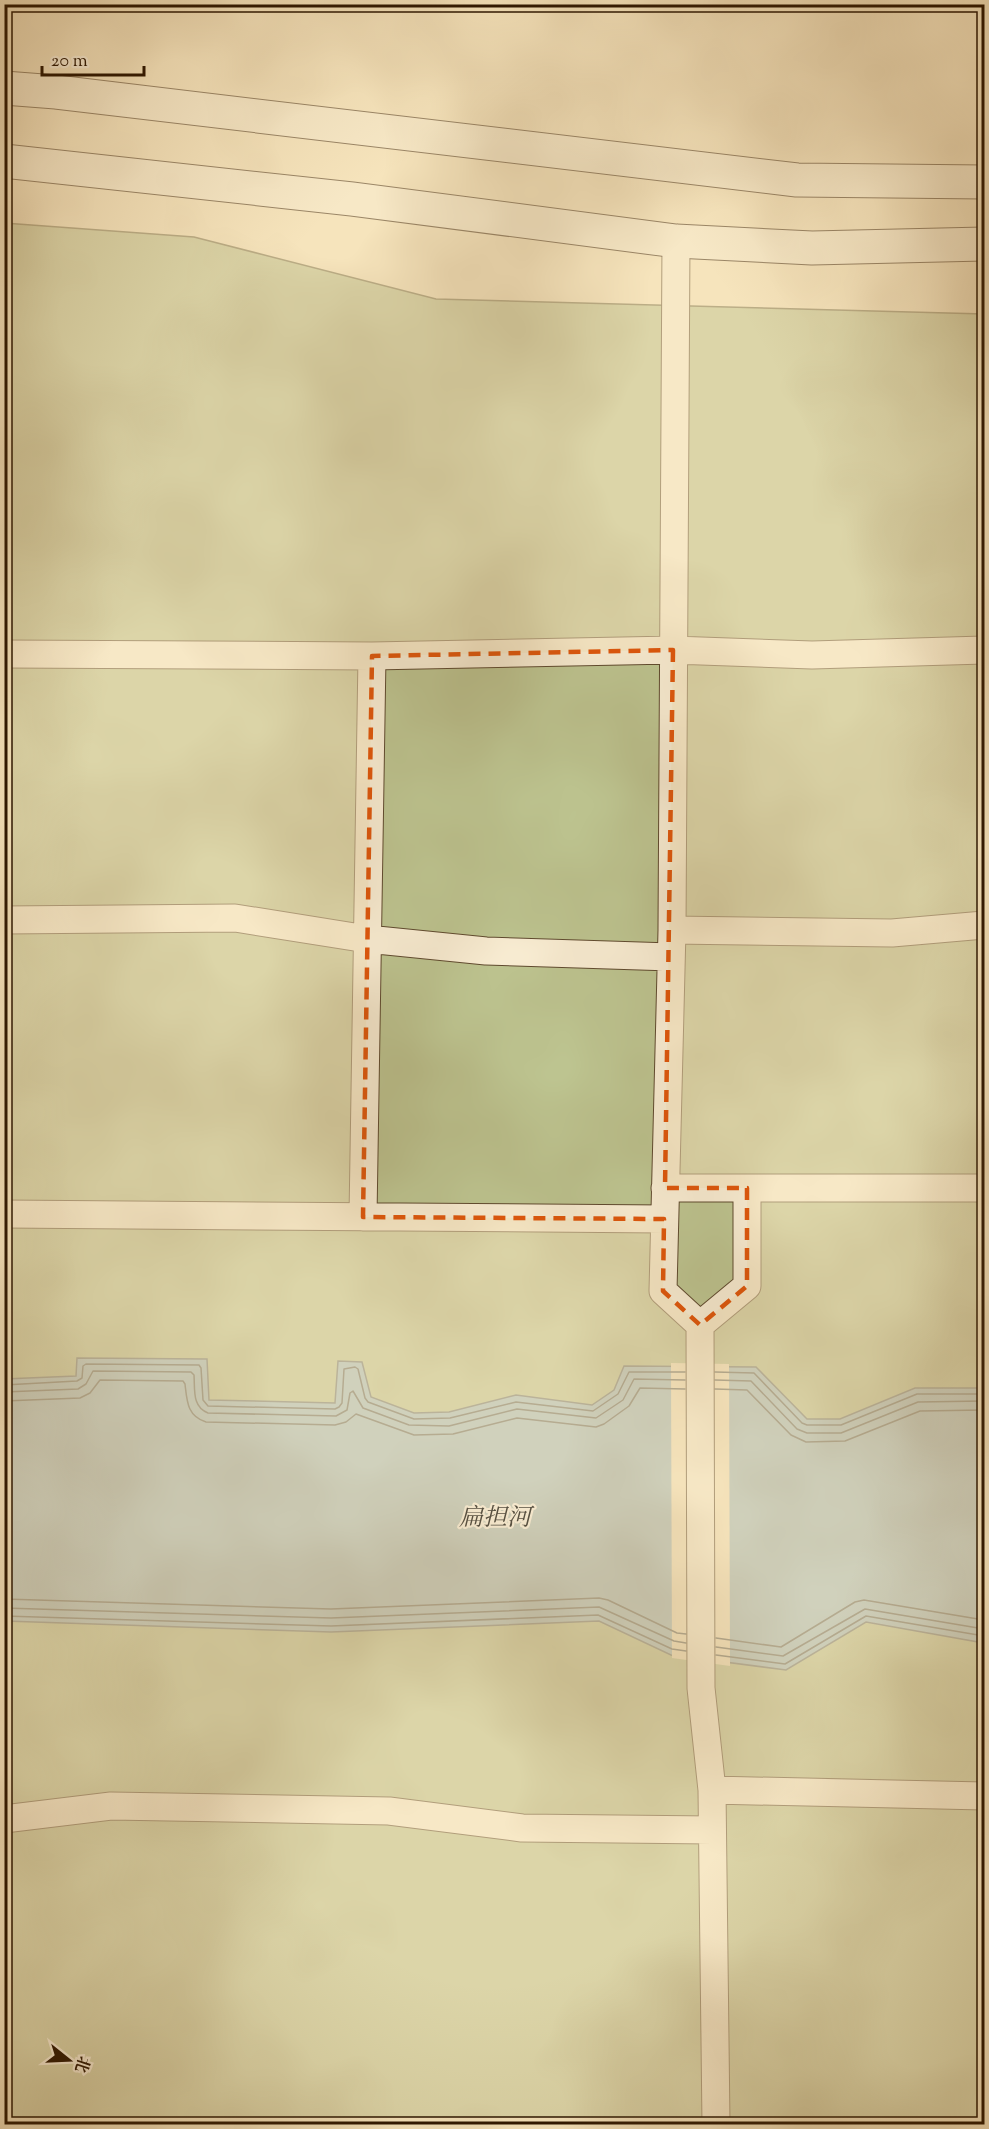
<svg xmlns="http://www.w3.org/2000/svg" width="989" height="2129" font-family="'Sorts Mill Goudy','Noto Serif SC',serif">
<rect width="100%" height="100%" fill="#f6e4bc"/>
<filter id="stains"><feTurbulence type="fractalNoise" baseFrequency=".00333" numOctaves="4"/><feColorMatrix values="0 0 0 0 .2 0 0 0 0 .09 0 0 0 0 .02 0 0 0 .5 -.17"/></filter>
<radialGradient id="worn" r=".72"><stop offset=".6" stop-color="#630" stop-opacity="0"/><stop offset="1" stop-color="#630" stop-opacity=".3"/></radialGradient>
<!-- green -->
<path fill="#bdc490" stroke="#756d48" stroke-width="1.5" d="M 4,223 L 194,237 L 436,299 L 984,314 L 984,2124 L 5,2124 Z"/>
<!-- water -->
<path fill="#a3bbbd" stroke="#747971" stroke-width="1.5" d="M 77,1358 L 207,1359 L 209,1400 L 335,1403 L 338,1361 L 362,1362 L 371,1397 L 414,1413 L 449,1412 L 516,1395 L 592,1405 L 614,1390 L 624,1366 L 756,1367 L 807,1419 L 840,1419 L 915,1388 L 984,1388 L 984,1643 L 866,1622 L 786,1670 L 671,1655 L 599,1621 L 331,1632 L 5,1621 L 4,1379 L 76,1376 Z"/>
<!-- pier -->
<path fill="#f6e4bc" d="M 671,1363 L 729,1364 L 730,1666 L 672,1658 Z"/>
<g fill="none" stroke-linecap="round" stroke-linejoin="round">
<!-- shore -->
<path stroke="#68685e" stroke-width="1.5" d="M 715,1372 L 754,1373 L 802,1423 L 807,1425 L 841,1425 L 917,1394 L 984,1394
M 715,1380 L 751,1381 L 797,1429 L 807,1433 L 841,1433 L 918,1402 L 984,1401
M 4,1385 L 77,1381 L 82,1378 L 83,1366 L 86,1364 L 199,1365 L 201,1368 L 203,1400 L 208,1406 L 335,1409 L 339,1407 L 342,1403 L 344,1369 L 355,1367 L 358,1369 L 365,1398 L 368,1402 L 414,1419 L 450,1418 L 516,1402 L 593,1411 L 618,1394 L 629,1372 L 685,1372
M 715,1389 L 747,1390 L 791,1435 L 806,1442 L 845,1441 L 920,1411 L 984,1410
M 4,1392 L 78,1389 L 86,1384 L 93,1371 L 191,1372 L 194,1375 C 195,1390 192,1407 208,1413 L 336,1416 L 347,1410 L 350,1393 L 353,1391 L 363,1408 L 409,1425 L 449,1426 L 517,1409 L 596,1418 L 623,1400 L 634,1379 L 685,1380
M 4,1401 L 80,1398 L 90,1393 L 100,1380 L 183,1381 L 185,1384 C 187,1401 187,1416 206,1422 L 335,1425 L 346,1422 L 356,1414 L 414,1435 L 453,1434 L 517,1418 L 596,1427 L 604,1424 L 629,1406 L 640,1388 L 685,1389
M 4,1599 L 331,1609 L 599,1598 L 608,1600 L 677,1633 L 686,1634
M 4,1608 L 331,1618 L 599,1607 L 674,1641 L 686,1643
M 4,1616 L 331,1626 L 598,1615 L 672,1649 L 686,1651
M 716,1638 L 781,1647 L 855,1602 L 864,1600 L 984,1620
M 716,1647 L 783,1656 L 865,1609 L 984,1629
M 716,1655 L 785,1664 L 866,1616 L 984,1636"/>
<defs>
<path id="street" d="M 676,241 L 672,930 L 663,1291 L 700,1325 L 747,1286 L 747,1188
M 4,654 L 372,656 L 673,650 L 812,655 L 984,650
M 4,920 L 235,918 L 367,939 L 486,951 L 671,957
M 672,930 L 892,933 L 984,925
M 665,1188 L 984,1188
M 4,1214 L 664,1219
M 363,1217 L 372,656
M 700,1325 L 701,1688 L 712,1790 L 716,2124
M 712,1790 L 984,1796
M 4,1819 L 111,1806 L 389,1811 L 522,1828 L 712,1830"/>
<path id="secondary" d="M 4,88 L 56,92 L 797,180 L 984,182
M 4,161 L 352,199 L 676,241 L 812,248 L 984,244"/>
</defs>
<!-- street casing -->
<use href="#street" stroke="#5f4a2f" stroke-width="29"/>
<!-- secondary casing -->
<use href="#secondary" stroke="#2d1600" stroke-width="35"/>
<!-- street -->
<use href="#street" stroke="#f9edd3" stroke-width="27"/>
<!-- secondary -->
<use href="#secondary" stroke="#f9edd3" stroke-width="33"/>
</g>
<!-- marked area -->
<path d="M0 0H989V2129H0ZM 673,650 L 665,1188 L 747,1188 L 747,1286 L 700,1325 L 663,1291 L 664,1219 L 363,1217 L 372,656 Z" fill="#f6e4bc" fill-opacity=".55" fill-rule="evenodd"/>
<path fill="none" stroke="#df560b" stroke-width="4.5" stroke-dasharray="12 8" stroke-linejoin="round" d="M 673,650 L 665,1188 L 747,1188 L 747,1286 L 700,1325 L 663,1291 L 664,1219 L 363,1217 L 372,656 Z"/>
<g text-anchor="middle" stroke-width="4.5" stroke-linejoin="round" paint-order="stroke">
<!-- water labels -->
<g font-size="24" font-style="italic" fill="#565042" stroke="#f9edd3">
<text x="495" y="1525">扁担河</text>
</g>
</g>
<!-- margin -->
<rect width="989" height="2129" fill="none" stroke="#f6e4bc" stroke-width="24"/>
<rect x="6" y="6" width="977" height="2117" fill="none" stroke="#2d1600" stroke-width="3"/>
<rect x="12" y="12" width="965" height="2105" fill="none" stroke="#2d1600" stroke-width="1.5"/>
<!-- north arrow -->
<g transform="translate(69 2060) rotate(108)" stroke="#f9edd3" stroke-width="4.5" paint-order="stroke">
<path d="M0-4.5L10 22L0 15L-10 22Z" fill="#2d1600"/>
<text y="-9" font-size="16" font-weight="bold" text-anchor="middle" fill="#2d1600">北</text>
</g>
<!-- scale -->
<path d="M42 66v9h102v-9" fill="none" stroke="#2d1600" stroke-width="3"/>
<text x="51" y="66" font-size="18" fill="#2d1600" stroke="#f9edd3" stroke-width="4.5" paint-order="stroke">20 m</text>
<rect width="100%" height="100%" filter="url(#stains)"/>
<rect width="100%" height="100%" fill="url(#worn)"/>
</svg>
